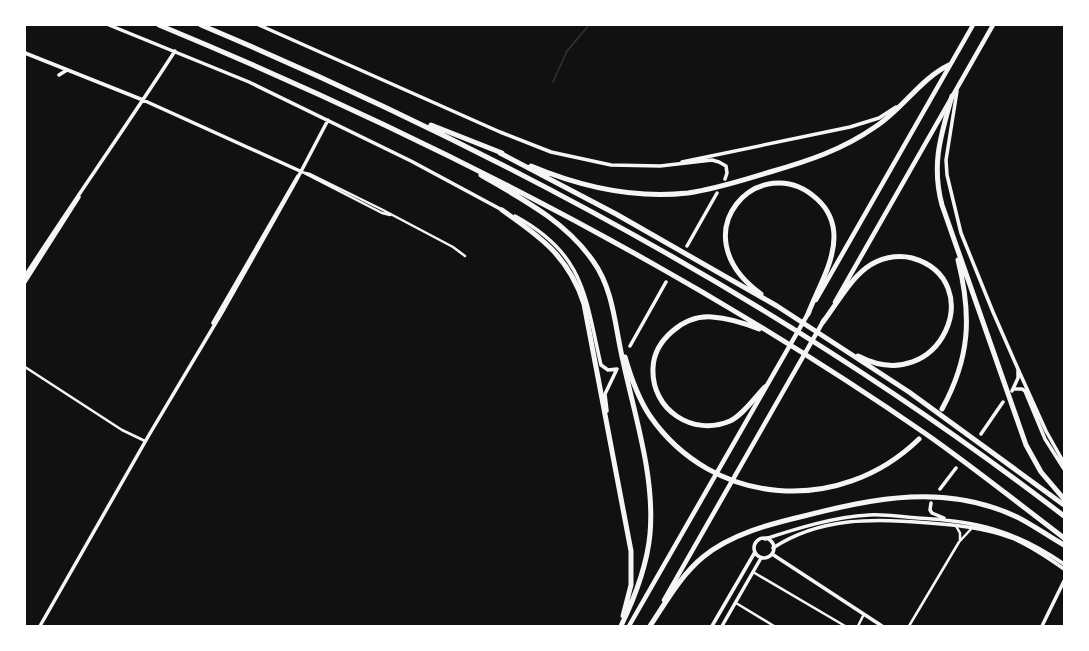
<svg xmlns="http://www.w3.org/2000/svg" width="1089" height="651" font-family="Poppins,sans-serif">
<rect width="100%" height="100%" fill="#111"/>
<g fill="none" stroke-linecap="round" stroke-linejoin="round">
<!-- stream -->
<path stroke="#333" stroke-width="1.5" d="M 553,82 L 567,51 L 589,25"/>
<!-- minor -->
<path stroke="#f5f5f5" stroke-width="2.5" d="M 301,172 L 310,174 L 383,210 L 453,247 L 465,256
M 304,173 L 382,213 L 390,215
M 25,367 L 122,430 L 145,441
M 956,526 L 960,533 L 960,540
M 753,572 L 845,626
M 736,603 L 774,626
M 858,626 L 864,614
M 909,626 L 959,542 L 972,528"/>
<!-- tertiary -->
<path stroke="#f5f5f5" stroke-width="3.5" d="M 109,25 L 249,82 L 411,161 L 504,211
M 259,25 L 500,132 L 551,152 L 611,165 L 660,166 L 712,160 L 719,162 L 726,166 L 727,173 L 725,179
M 25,53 L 143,100 L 300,171
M 59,75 L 67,70
M 957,91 L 946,160 L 947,175 L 961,233 L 993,312 L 1018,369 L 1046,431 L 1064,463
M 682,162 L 850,127 L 879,118 L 896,107
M 515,216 C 585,254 585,296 601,365 L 608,370 L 617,369
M 687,246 L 717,193
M 25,276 C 74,200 126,127 175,51
M 25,282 L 79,197
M 213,323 L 298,176
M 630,346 L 666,282
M 1014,389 L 1022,389 L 1025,391 L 1045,439 L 1064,469
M 1012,391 L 1018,378 L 1018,370
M 607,411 L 605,394 L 617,369
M 981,434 L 1003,402
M 940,489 L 956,468
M 931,503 L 930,510 L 932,513 L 944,518
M754 548a10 10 0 1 1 20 0a10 10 0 1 1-20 0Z
M 765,539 C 798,528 834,517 869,515 C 885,514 902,517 918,518 C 977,521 1014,530 1064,564
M 773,548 C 820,517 875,518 929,523 C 957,525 985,528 1012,538 C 1031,546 1047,557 1064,569
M 772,554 L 882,626
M 40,626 L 149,435 L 224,309 L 296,181 L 328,120
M 712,626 L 755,552
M 722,626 L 761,558
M 1042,626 L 1064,581"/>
<!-- trunk -->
<path stroke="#f5f5f5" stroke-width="4.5" d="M 816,300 L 973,25
M 835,302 L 993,25
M 664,600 L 824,320
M 629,626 L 809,312"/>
<!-- motorway -->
<path stroke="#f5f5f5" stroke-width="5" d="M 159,25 C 427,136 687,269 926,434 C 973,467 1018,503 1064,538
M 201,25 C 507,154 801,314 1064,516
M 952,96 C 941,135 931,164 942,205 L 1026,445 L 1041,472 L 1064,499
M 431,125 L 502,153
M 500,153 L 616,214 L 777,306 L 909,392 L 1064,505
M 531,166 C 581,187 633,199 688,193 C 716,189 743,180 770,172 C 808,161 842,150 875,127 C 902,110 920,79 949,65
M 481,175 C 522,199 565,221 593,261 C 614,290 615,328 623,361 C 635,417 655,477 650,534 C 647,566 635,597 621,626
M 502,210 C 541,237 569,257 584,304 L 631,551 L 631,585 L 623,616
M 761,294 C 677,233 761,147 817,199 C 828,209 834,222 834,237 C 834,263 817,290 808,314
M 823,322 C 836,305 849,281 866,268 C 879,258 897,254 912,258 C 990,280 941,399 858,356
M 759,329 C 744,323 728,318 712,317 C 684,315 654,340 653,368 C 651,410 693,437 730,421 C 743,415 755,397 765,387
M 625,357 C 631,378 638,398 650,416 C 713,507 840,516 919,439
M 942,409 C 970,358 972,316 958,260
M 650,626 C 666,602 681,575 703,557 C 731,534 770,524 804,516 C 875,498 946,483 1017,517 C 1033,525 1048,536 1064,545"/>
</g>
<!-- border -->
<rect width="1089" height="651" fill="none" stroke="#ffffff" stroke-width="52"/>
</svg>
